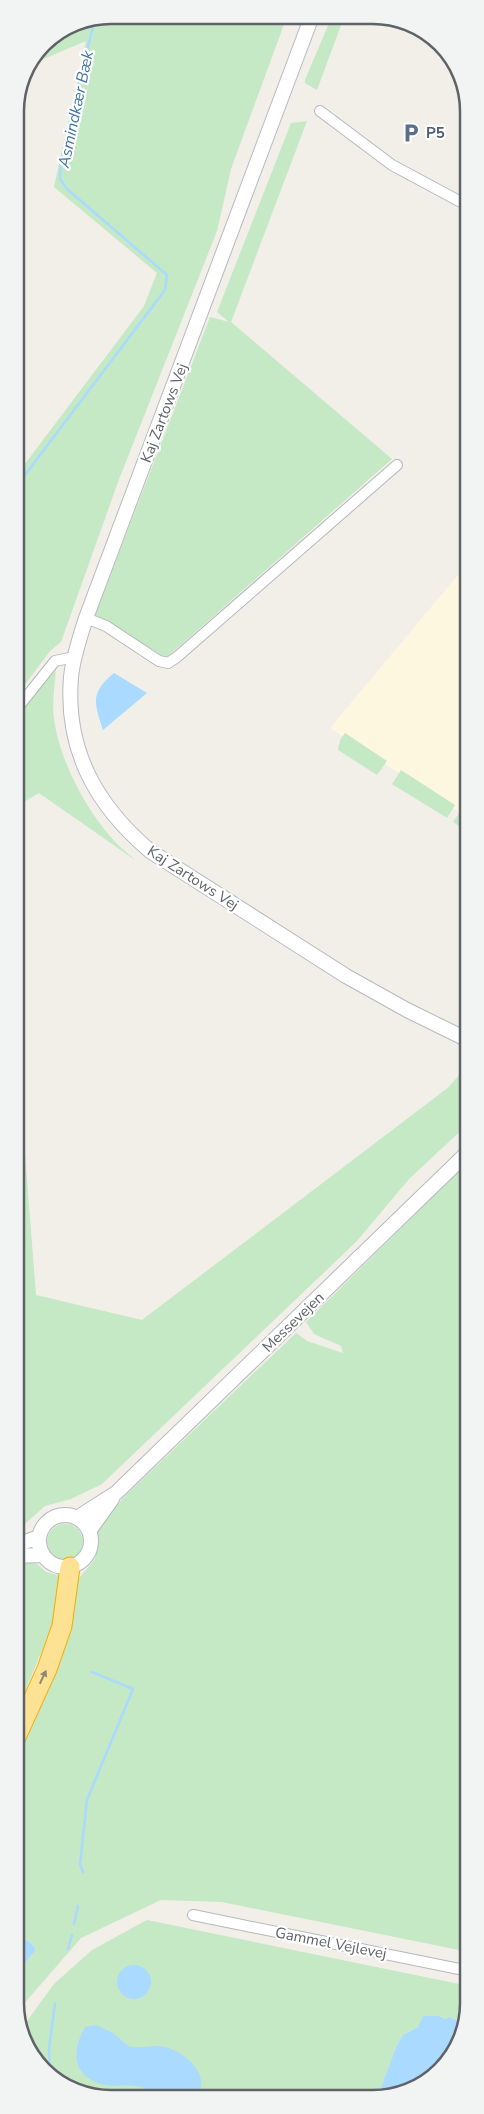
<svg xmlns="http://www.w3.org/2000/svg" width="484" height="2114" font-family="'Nunito Sans',sans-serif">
<rect width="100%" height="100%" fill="#f1efe8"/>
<!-- commercial -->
<path fill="#fef7e0" d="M 468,563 L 468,818 L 330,728 Z"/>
<!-- green -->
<path fill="#c5e8c5" d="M 111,15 L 287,16 L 231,169 L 217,231 L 118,482 L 61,642 L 50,651 L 15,698 L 15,477 L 144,306 L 157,273 L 54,187 L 86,41 L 34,63 L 43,43 L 75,22 Z
M 332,16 L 344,17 L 317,90 L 305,83 L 305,80 Z
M 307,121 L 231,322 L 392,459 L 166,658 L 95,615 L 210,317 L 229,322 L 217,312 L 291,123 Z
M 56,670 C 55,682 53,695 53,708 C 55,751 82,804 110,836 C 117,845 127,852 135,860 L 39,793 L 17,806 L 15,842 L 15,715 Z
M 345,733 L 387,761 L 377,775 L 338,750 L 340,740 Z
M 401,770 L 455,805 L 447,818 L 392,784 Z
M 462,809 L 468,814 L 468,832 L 453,822 Z
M 16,1037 L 36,1295 L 142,1320 L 449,1087 L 468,1064 L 468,1124 L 409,1179 L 357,1241 L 102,1484 L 71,1499 L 45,1506 L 16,1532 Z
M 469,1161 L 469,1952 L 222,1902 L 161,1900 L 81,1938 L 16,2013 L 16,1973 L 36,1950 L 31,1943 L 16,1935 L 16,1755 L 52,1670 L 75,1583 L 95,1559 L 96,1538 L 100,1524 L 126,1495 L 296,1333 L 307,1341 L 343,1353 L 341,1346 L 314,1334 L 306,1322 Z
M47 1542a18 18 0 1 1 36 0a18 18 0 1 1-36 0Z
M 16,1559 L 37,1564 L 46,1572 L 62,1576 L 53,1624 L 16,1713 Z
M 147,1920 L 469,1986 L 469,2009 L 463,2022 L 449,2017 L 445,2019 L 439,2016 L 423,2016 L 418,2027 L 403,2035 L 396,2047 L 377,2098 L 92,2097 L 39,2066 L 22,2028 L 54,1984 L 92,1950 Z"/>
<!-- water -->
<path fill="#aadaff" d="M 114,673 L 147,693 L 103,730 C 94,702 90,693 114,673 Z
M 16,1935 L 31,1943 L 36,1950 L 16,1973 Z
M117 1982a17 17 0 1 1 34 0a17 17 0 1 1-34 0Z
M 423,2016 L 439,2016 L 445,2019 L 449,2017 L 463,2022 L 445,2066 L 386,2098 L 377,2098 L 396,2047 L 403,2035 L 418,2027 Z
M 96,2025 C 102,2028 108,2030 114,2034 C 119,2037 124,2044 129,2046 C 140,2050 154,2044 165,2047 C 185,2052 213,2076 196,2097 L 149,2097 L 144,2088 C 130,2083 115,2088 101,2084 C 71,2074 72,2050 85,2027 Z"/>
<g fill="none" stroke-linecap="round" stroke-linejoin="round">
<!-- stream -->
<path stroke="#aadaff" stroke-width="2.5" d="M 15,488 L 165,290 L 167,275 L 67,189 L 60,179 L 61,160 L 94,22 L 89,19
M 83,1872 L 80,1864 L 87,1800 L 133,1689 L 92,1672
M 74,1924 L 78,1906
M 68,1949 L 72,1935
M 50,2073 L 49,2048 L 55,2004"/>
<defs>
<path id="street" d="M 320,111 L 392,165 L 459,201 L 468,201
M 86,618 L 106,626 L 159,661 L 168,663 L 177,657 L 397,465
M 15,711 L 55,661 L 74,657
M 193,1915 L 469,1971"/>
<path id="secondary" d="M 312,16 L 86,618 C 80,637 73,657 71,677 C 65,750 96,805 150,851 L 346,976 L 407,1010 L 468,1040
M39 1541a26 26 0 1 1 52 0a26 26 0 1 1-52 0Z
M 77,1518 L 116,1493 L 469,1151
M 89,1531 L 112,1499
M 16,1545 L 39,1537
M 16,1556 L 42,1555"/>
<path id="highway" d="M 16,1737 L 47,1669 L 62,1626 L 70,1567"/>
</defs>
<!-- street casing -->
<use href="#street" stroke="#b5b8bc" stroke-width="12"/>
<!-- secondary casing -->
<use href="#secondary" stroke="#b6babf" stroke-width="16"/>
<!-- highway casing -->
<use href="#highway" stroke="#f9ab00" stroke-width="21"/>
<!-- street -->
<use href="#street" stroke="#fff" stroke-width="10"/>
<!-- secondary -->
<use href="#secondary" stroke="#fff" stroke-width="14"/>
<!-- highway -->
<use href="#highway" stroke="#fde293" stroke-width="19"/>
</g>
<!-- one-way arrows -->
<defs><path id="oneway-solid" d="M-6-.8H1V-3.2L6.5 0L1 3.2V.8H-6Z" transform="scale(1.25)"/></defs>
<use fill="#8e8975" href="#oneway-solid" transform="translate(43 1677) rotate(-65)"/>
<!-- icons -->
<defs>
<symbol id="parking-bare" viewBox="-9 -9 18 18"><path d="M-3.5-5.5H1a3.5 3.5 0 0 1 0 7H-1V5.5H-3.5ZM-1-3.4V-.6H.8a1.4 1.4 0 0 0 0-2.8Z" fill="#5c6f8a" stroke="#fff" stroke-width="2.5" paint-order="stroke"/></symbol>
</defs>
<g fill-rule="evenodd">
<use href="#parking-bare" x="397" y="119" width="28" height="28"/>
</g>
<g text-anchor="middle" stroke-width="4.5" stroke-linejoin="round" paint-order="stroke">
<!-- service labels -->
<g font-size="15" font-weight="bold" fill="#4e5e75" stroke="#fff" text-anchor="start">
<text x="426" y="138">P5</text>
</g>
<!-- street labels -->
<g font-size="15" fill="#5f6368" stroke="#fff">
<text transform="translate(164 413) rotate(-69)" y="5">Kaj Zartows Vej</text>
<text transform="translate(193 878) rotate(33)" y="5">Kaj Zartows Vej</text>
<text transform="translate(293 1322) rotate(-44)" y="5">Messevejen</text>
<text transform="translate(331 1943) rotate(11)" y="5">Gammel Vejlevej</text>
</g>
<!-- water labels -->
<g font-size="16" font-style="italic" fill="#4174aa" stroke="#fff">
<text transform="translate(75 109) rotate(-78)" y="6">Asmindkær Bæk</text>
</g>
</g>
<!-- crop -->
<path d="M0 0H484V2114H0ZM111 24H373A87 87 0 0 1 460 111V2003A87 87 0 0 1 373 2090H111A87 87 0 0 1 24 2003V111A87 87 0 0 1 111 24Z" fill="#f2f3f3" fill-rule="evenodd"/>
<path fill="none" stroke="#5f6368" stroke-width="2.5" d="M111 24H373A87 87 0 0 1 460 111V2003A87 87 0 0 1 373 2090H111A87 87 0 0 1 24 2003V111A87 87 0 0 1 111 24Z"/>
</svg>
